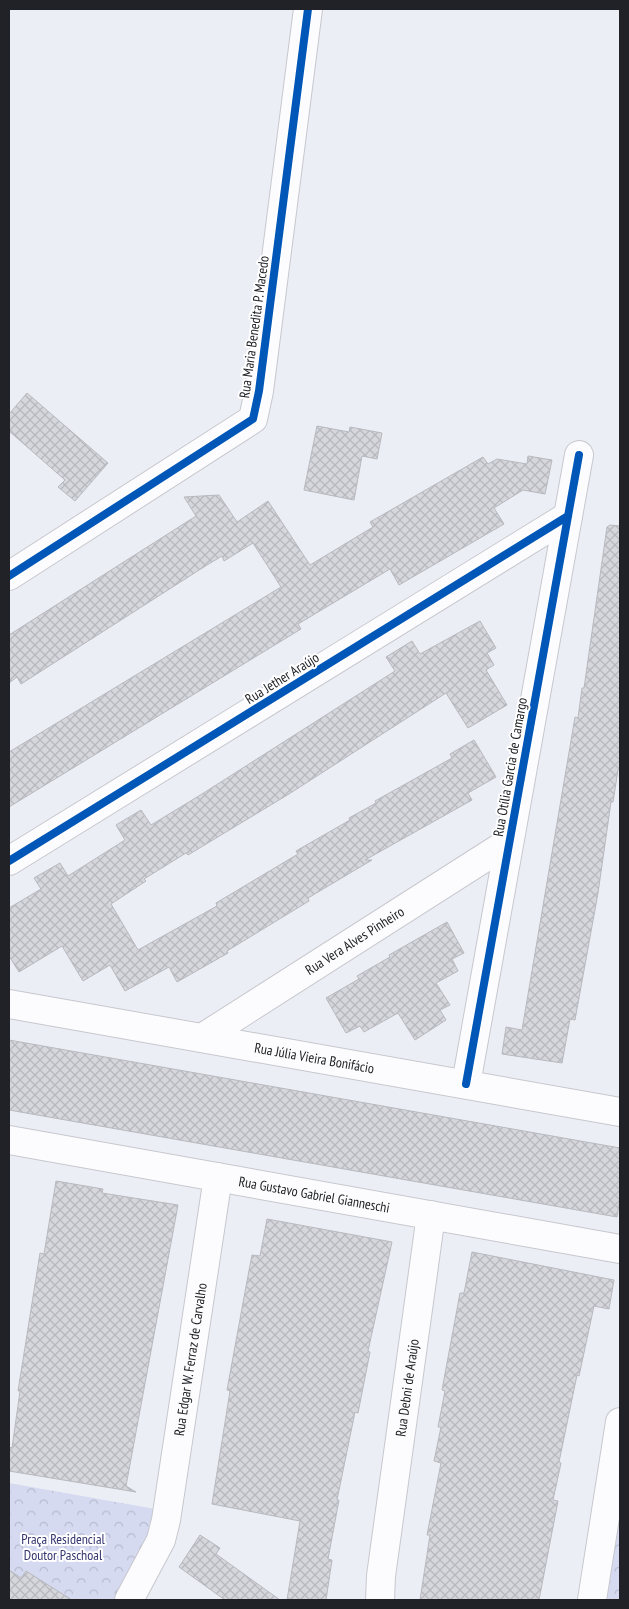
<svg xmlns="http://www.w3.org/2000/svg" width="629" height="1609" font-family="'PT Sans Narrow',sans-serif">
<defs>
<pattern id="park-crowns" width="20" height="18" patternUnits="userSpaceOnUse" patternTransform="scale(1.25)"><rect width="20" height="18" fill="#d6daf1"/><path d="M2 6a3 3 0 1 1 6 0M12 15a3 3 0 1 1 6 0" fill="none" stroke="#b7bbcf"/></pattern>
<pattern id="building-cross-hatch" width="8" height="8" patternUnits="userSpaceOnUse" patternTransform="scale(1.25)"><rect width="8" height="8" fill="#d6d7dd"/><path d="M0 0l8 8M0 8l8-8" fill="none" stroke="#b7b8be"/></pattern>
</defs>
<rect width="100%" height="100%" fill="#eceef6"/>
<!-- park -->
<path fill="url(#park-crowns)" d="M 620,1422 L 620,1600 L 596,1600 Z
M 9,1483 L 161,1510 L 120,1600 L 9,1600 Z"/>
<!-- building -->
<path fill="url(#building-cross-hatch)" stroke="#b7b9be" d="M 27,393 L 108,463 L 75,501 L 58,487 L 65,480 L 9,431 L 9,414 Z
M 317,426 L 349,432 L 350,427 L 382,433 L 377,459 L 362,456 L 354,500 L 304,490 Z
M 528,456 L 552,460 L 545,494 L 523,490 L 494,508 L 504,524 L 399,585 L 390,569 L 298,624 L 301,629 L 9,807 L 9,752 L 281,587 L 253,543 L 224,561 L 222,556 L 207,565 L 21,684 L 17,677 L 9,683 L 9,635 L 196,516 L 184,497 L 219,495 L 237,522 L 268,501 L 310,565 L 373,527 L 370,522 L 483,457 L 488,464 L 497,459 L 527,464 Z
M 610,525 L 620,526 L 620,770 L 618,770 L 613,802 L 611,802 L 598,893 L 575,1020 L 570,1019 L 562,1063 L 502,1054 L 506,1027 L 522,1030 L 575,717 L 578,718 L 582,688 L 584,688 L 607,527 Z
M 480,621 L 496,648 L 487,653 L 494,665 L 486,670 L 507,705 L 468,728 L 446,693 L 289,794 L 188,855 L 186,853 L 144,879 L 146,881 L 111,904 L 138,950 L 217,906 L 216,903 L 298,854 L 296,851 L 350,820 L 349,818 L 376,803 L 375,801 L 452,758 L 450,754 L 474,740 L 496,777 L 468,793 L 472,800 L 365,860 L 372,860 L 308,898 L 309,901 L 227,951 L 228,953 L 177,982 L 169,967 L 125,991 L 110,965 L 83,981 L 62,946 L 19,972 L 9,956 L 9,908 L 41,889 L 34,878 L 60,863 L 68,876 L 125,840 L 116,825 L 141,810 L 151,825 L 202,794 L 395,671 L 386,657 L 412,641 L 420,654 Z
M 447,922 L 464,953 L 452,959 L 458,971 L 436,983 L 450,1005 L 440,1010 L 446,1020 L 415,1040 L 398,1013 L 364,1032 L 360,1026 L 346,1033 L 326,998 L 359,979 L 357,976 L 390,957 L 389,955 Z
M 9,1040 L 620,1148 L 620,1200 L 617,1217 L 9,1110 Z
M 56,1181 L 103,1189 L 102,1193 L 178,1205 L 126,1486 L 136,1492 L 9,1471 L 9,1447 L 12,1448 L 20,1391 L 18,1391 L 40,1253 L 44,1254 Z
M 267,1219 L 392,1242 L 368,1351 L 370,1352 L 358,1413 L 355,1412 L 337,1500 L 339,1500 L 328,1559 L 332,1560 L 326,1600 L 287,1600 L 300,1521 L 212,1504 L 230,1391 L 227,1390 L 247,1281 L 252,1255 L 260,1256 Z
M 472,1252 L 614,1280 L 609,1309 L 594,1306 L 579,1376 L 577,1375 L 559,1462 L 561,1463 L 553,1500 L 558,1501 L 539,1600 L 420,1600 L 430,1535 L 427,1535 L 441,1463 L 434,1461 L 441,1427 L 438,1427 L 445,1391 L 442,1390 L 460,1293 L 464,1293 Z
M 200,1535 L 220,1548 L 216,1554 L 280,1600 L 225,1600 L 179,1567 Z
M 9,1570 L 21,1578 L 26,1571 L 72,1600 L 9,1600 Z"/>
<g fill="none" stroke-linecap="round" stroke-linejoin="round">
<defs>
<g id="street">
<path d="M 9,576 L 253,419 L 259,391 L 308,9"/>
<path d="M 9,861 L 568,516"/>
<path id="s1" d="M 9,1004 L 620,1112"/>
<path id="s2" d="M 202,1038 L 509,842"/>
<path d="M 466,1084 L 579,455"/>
<path id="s3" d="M 9,1140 L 620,1249"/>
<path id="s4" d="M 129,1600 L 161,1540 L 166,1520 L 218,1177"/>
<path id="s5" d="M 380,1600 L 381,1576 L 431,1215"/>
<path d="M 592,1600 L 620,1422"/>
</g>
</defs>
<!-- street casing -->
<use href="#street" stroke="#c7c8ce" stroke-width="30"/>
<!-- street -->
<use href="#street" stroke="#fcfcfe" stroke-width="28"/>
<defs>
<path id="cycleway" d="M 9,576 L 253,419 L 259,391 L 308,9
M 9,861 L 568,516
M 466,1084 L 579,455"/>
</defs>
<!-- cycleway casing -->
<use href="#cycleway" stroke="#fff" stroke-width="11"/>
<!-- cycleway -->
<use href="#cycleway" stroke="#0057b8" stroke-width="8"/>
</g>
<g text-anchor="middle" stroke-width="4" stroke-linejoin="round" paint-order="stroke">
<!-- street labels -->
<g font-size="14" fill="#212227" stroke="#fff">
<text transform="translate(254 327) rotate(-82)" y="5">Rua Maria Benedita P. Macedo</text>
<text transform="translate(282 678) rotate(-32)" y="5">Rua Jether Araújo</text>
<text transform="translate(510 767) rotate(-80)" y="5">Rua Otília Garcia de Camargo</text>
<text dy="5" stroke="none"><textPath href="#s2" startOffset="181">Rua Vera Alves Pinheiro</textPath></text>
<text dy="5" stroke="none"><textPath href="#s1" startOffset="310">Rua Júlia Vieira Bonifácio</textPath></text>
<text dy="5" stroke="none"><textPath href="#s3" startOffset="310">Rua Gustavo Gabriel Gianneschi</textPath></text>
<text dy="5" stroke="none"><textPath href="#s4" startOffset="251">Rua Edgar W. Ferraz de Carvalho</textPath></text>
<text dy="5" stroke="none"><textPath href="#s5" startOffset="214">Rua Debni de Araújo</textPath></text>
</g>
<!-- park labels -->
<g font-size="14" fill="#33356e" stroke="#fff">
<text x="63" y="1544">Praça Residencial<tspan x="63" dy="16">Doutor Paschoal</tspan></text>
</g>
</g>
<!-- border -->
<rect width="629" height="1609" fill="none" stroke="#212227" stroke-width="20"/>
</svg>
